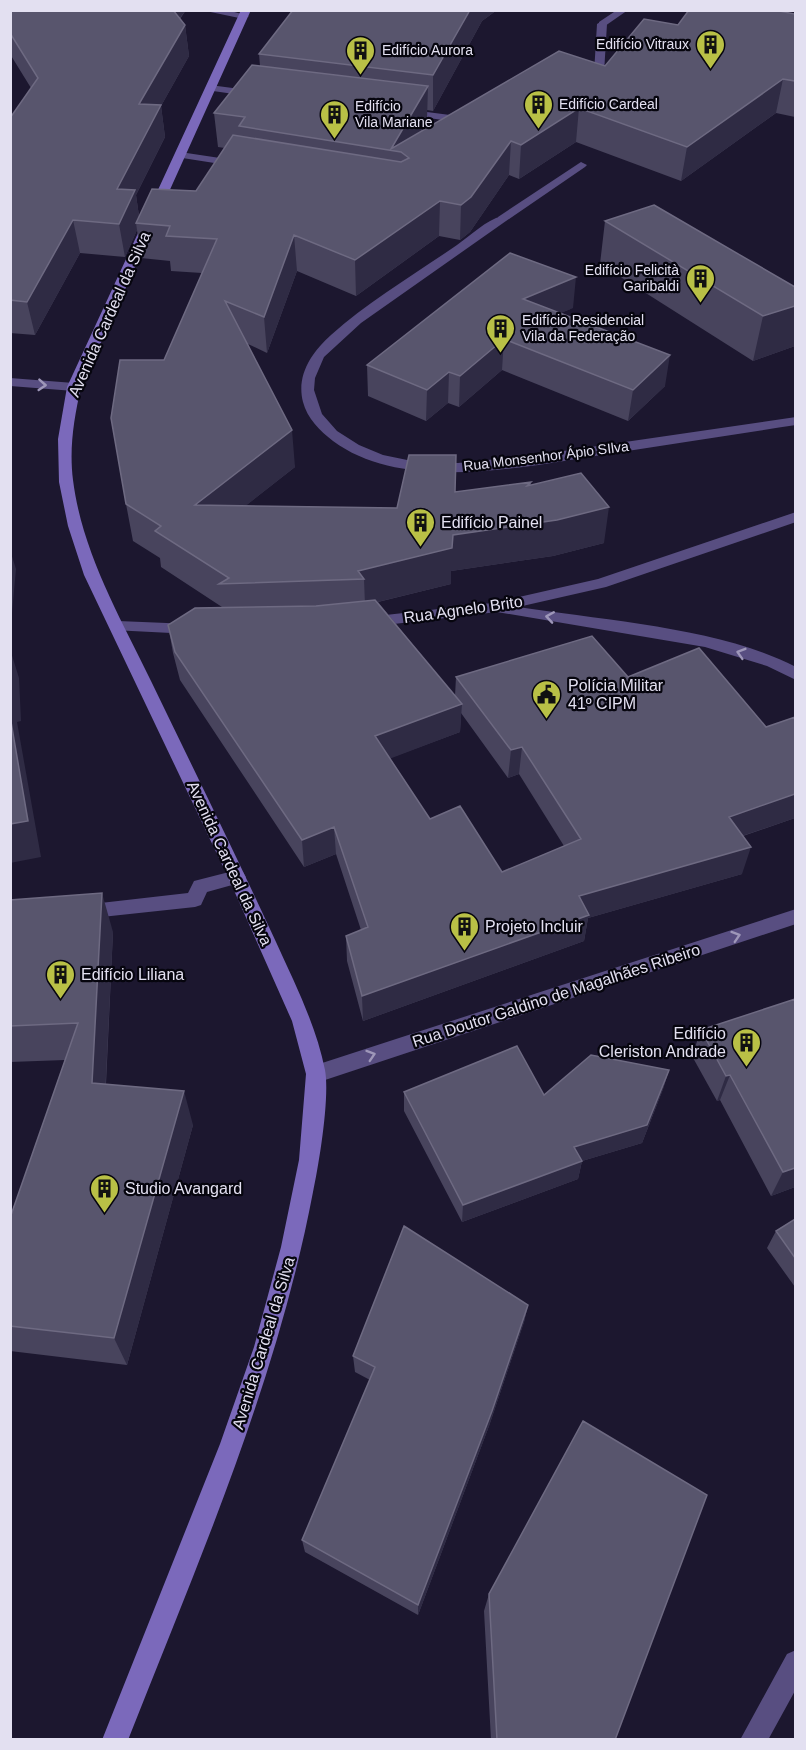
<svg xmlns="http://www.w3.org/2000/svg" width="806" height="1750" font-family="Arial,sans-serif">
<rect width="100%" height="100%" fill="#1c172f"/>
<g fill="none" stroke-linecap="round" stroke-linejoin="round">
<!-- lane -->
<path fill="#584e81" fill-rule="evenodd" d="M 602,21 L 607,24 L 604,73 L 599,76 L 594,73 L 597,24 Z
M 210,85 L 255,91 L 260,94 L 255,97 L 206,90 L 206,86 Z
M 404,109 L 450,115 L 455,118 L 450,121 L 400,114 L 399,112 Z
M 180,152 L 240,161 L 246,164 L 240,167 L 176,157 L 175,155 Z
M 581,162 L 587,165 L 585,167 L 506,221 L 498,221 L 498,217 Z
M 237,870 L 243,872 L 246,877 L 243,882 L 207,892 L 201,905 L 195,907 L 83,919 L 77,917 L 74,912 L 77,907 L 83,905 L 188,893 L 194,881 Z"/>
<!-- street -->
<path fill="#584e81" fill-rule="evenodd" d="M 201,10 L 227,10 L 249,16 L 244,19 Z
M 617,10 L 628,10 L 605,26 L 599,26 L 599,22 Z
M 502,216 L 506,217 L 506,221 L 361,323 L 324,357 L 315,378 L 314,390 L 322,414 L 337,431 L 359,445 L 383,455 L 412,461 L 458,463 L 529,456 L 796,417 L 796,425 C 737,434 679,443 621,452 C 536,464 407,496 333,441 C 320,431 307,418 303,402 C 296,375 312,352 331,335 C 369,301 415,274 457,245 C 470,236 486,220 502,216 Z
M 10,378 L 74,383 L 81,387 L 74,391 L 10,386 Z
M 796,512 L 796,522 L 606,587 L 518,607 C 602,620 722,628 796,667 L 796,680 L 767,666 L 705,647 L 497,612 L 368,627 L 360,622 L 368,617 L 492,603 L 598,579 Z
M 118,621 L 191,624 L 199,629 L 191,634 L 112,630 L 110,626 Z
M 796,909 L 796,924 L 316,1083 L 309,1080 L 306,1074 L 309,1068 L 316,1065 Z
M 796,1650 L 796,1689 L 768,1740 L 740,1740 L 787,1654 Z"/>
<!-- secondary -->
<path fill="#7b69bb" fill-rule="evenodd" d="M 241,10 L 251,10 L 81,387 C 74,418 69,448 73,480 C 82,552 120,617 151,681 C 193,768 236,855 276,942 C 295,984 316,1025 325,1070 C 330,1097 319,1164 313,1192 C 277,1382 199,1560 128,1740 L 102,1740 L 220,1444 L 254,1347 L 281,1247 L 299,1160 L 306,1074 L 292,1021 L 228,877 L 84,575 L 68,526 L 59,482 L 58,439 L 67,387 Z"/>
</g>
<!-- wall -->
<path fill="#48445d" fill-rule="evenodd" d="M 10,10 L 186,10 L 180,19 L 185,25 L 189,56 L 161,106 L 165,137 L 136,195 L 139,216 L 196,191 L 225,148 L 218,147 L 214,113 L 260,66 L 259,54 L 293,10 L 497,10 L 482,21 L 433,111 L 427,110 L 427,120 L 421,131 L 605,66 L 678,25 L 795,14 L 795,117 L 776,113 L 681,181 L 576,142 L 519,179 L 509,175 L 470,232 L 460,240 L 439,236 L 356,296 L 297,271 L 267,353 L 248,344 L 295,467 L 245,506 L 397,508 L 455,492 L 531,482 L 531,485 L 604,543 L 553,556 L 451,571 L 451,584 L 378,602 L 455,696 L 456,677 L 628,677 L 766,727 L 795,717 L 795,818 L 743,836 L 742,874 L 588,918 L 584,941 L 363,1021 L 347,961 L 346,936 L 361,930 L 336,854 L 304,867 L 180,680 L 173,653 L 168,625 L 222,608 L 222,607 L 161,567 L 160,558 L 133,541 L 126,504 L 164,360 L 202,273 L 171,271 L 170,261 L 141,258 L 137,230 L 125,257 L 80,253 L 35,335 L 10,333 L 10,118 L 31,88 L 10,54 ZM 461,713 L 508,778 L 519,774 L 564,846 L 502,872 L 430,819 L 390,758 L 460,732 Z
M 605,221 L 795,287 L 795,346 L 753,361 L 600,264 Z
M 573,308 L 560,313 L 665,386 L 628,421 L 502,370 L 459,407 L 448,403 L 426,421 L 368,396 L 367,365 Z
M 10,900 L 113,932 L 106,1084 L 193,1125 L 127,1365 L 10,1351 L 10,1218 L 65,1060 L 10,1062 Z
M 795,999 L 795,1187 L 771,1196 L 720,1100 L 717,1101 L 692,1056 L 701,1030 Z
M 669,1070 L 663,1089 L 642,1143 L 582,1161 L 578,1179 L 462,1222 L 404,1111 L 404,1092 L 544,1095 Z
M 795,1219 L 795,1287 L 767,1248 L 776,1231 Z
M 528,1305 L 524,1322 L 489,1426 L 418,1615 L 305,1552 L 302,1540 L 370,1380 L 355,1372 L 353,1356 Z
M 489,1594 L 615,1740 L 491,1740 L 484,1611 Z"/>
<!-- shaded-wall -->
<path fill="#2f2b44" d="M 166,10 L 186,10 L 169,32 Z
M 470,10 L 497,10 L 482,21 L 433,111 L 433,75 Z
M 185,25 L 189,56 L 161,106 L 165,137 L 136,195 L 140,223 L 136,223 L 137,230 L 125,257 L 119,224 L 117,189 L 139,104 Z
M 783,79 L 776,113 L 681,181 L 687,147 Z
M 428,86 L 427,120 L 407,156 L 401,152 L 391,149 Z
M 579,108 L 576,142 L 519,179 L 521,145 Z
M 511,141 L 509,175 L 470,232 L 460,240 L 461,205 Z
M 440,201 L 439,236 L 356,296 L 355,260 Z
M 73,220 L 80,253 L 35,335 L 27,302 Z
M 294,235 L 297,271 L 267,353 L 264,317 Z
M 576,277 L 573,308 L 521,330 L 523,299 Z
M 795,306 L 795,346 L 753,361 L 763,316 Z
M 504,339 L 502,370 L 459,407 L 460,376 Z
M 670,355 L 665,386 L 628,421 L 633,390 Z
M 449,372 L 448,403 L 426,421 L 427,390 Z
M 292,430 L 295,467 L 200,542 L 195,505 Z
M 609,507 L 604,543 L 553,556 L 451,571 L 451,584 L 365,605 L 364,579 L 358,571 L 453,535 Z
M 10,550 L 16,569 L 10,635 Z
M 10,649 L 19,678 L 21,721 L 17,722 L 41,857 L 10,863 Z
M 462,704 L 460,732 L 376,764 L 375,736 Z
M 522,747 L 519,774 L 508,778 L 511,750 Z
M 795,794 L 795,818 L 721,843 L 729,817 Z
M 334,827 L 336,854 L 304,867 L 302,840 Z
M 751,847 L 742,874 L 588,918 L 584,941 L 363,1021 L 362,996 L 579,896 Z
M 102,893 L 113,932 L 104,1117 L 92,1083 Z
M 669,1070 L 663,1089 L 642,1143 L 582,1161 L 578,1179 L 462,1222 L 463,1205 L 574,1147 Z
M 730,1075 L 720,1100 L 717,1101 L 726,1076 Z
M 184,1091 L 193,1125 L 127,1365 L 114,1338 Z
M 795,1168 L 795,1187 L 771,1196 L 783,1172 Z
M 528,1305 L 524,1322 L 489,1426 L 418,1615 L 418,1605 Z"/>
<!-- building -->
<path fill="#58556d" stroke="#6e6a82" stroke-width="1.5" d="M 10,10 L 173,10 L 185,25 L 139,104 L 161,105 L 117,189 L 135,190 L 119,224 L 73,220 L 27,302 L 10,300 L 10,118 L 38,78 L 10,33 Z
M 293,10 L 470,10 L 433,75 L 259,54 Z
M 689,10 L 774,10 L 795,14 L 795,81 L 783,79 L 687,147 L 579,108 L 521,145 L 511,141 L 471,197 L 461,205 L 440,201 L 355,260 L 294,235 L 264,317 L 225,301 L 292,430 L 195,505 L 397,508 L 409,455 L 456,455 L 455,492 L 531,482 L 527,486 L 581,473 L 609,507 L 557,520 L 453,535 L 452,548 L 358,571 L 364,579 L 219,584 L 229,578 L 155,531 L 161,526 L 126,504 L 111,418 L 120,360 L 164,360 L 217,239 L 166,236 L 170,226 L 136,223 L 152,189 L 196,191 L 233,135 L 401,162 L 409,158 L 401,152 L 239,126 L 245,117 L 214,113 L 252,65 L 428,86 L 391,149 L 559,51 L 605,66 L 644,19 L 678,25 Z
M 654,205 L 795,287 L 795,306 L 763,316 L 605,221 Z
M 510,253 L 576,277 L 523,299 L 670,355 L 633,390 L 504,339 L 460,376 L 449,372 L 427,390 L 367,365 Z
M 375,600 L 462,704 L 375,736 L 430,819 L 460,806 L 502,872 L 581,839 L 522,747 L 511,750 L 456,677 L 592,636 L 628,677 L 699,648 L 766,727 L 795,717 L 795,794 L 729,817 L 751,847 L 579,896 L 589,915 L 362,996 L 346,936 L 368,927 L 334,827 L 302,840 L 175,652 L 168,625 L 195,608 L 316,606 Z
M 10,716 L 28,821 L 10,824 Z
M 102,893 L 92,1083 L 184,1091 L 114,1338 L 10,1326 L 10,1218 L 78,1023 L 10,1026 L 10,900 Z
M 795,999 L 795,1168 L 783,1172 L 730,1075 L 726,1076 L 701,1030 Z
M 517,1046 L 544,1095 L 591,1055 L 669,1070 L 647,1125 L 574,1147 L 582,1161 L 463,1205 L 404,1092 Z
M 795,1219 L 795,1258 L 776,1231 Z
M 404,1226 L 528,1305 L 492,1411 L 418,1605 L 302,1540 L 375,1367 L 353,1356 Z
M 583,1421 L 707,1495 L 615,1740 L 497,1740 L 489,1594 Z"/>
<!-- one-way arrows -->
<defs><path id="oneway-chevron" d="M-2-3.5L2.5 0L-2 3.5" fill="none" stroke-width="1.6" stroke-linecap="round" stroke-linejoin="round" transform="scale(1.5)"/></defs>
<g stroke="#9e97b9">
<use href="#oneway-chevron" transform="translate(42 385) rotate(4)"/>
<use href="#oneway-chevron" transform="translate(550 617) rotate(-171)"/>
<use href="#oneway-chevron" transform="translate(741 653) rotate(-163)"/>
<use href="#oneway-chevron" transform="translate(736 936) rotate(-18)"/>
<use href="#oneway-chevron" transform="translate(371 1055) rotate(-18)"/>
</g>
<!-- icons -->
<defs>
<symbol id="building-pin" viewBox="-11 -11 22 30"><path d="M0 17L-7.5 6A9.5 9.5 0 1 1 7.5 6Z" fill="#b9c046" stroke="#06050e"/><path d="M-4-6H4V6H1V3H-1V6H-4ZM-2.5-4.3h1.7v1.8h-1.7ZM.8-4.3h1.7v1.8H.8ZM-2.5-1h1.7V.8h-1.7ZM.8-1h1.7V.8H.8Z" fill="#111"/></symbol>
<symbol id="civic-pin" viewBox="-11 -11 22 30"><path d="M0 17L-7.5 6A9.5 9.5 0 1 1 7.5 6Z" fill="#b9c046" stroke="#06050e"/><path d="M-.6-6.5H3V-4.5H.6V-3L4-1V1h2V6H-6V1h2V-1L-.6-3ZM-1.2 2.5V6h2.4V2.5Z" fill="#111"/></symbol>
</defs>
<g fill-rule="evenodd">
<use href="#building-pin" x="694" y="28" width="33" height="45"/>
<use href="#building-pin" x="344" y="34" width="33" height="45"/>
<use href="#building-pin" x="522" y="88" width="33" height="45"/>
<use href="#building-pin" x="318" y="98" width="33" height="45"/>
<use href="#building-pin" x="684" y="262" width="33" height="45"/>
<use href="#building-pin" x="484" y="312" width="33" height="45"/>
<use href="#building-pin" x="404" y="506" width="33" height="45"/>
<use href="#civic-pin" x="530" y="678" width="33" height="45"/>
<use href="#building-pin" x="448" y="910" width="33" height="45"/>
<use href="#building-pin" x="44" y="958" width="33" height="45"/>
<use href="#building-pin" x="730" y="1026" width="33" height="45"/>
<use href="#building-pin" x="88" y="1172" width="33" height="45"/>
</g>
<g text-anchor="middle" stroke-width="4.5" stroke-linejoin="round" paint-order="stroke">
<!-- far-poi labels -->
<g font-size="14" fill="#e3e0f1" stroke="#06050e" text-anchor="start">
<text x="689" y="49" text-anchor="end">Edifício Vitraux</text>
<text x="382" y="55">Edifício Aurora</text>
<text x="559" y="109">Edifício Cardeal</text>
<text x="355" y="111">Edifício<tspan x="355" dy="16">Vila Mariane</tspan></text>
<text x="679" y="275" text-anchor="end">Edifício Felicità<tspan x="679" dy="16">Garibaldi</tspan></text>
<text x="522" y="325">Edifício Residencial<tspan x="522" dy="16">Vila da Federação</tspan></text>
</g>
<!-- far-street labels -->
<g font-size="14" fill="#e3e0f1" stroke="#06050e">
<text transform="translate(546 456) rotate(-7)" y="5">Rua Monsenhor Ápio SIlva</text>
</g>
<!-- street labels -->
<g font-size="16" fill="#e3e0f1" stroke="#06050e">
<text transform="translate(109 314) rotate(-66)" y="6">Avenida Cardeal da Silva</text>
<text transform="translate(463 609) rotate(-8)" y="6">Rua Agnelo Brito</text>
<text transform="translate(230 863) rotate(65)" y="6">Avenida Cardeal da Silva</text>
<text transform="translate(556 995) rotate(-18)" y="6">Rua Doutor Galdino de Magalhães Ribeiro</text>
<text transform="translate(263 1343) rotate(-73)" y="6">Avenida Cardeal da Silva</text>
</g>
<!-- poi labels -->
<g font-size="16" fill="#e3e0f1" stroke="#06050e" text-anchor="start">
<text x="441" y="528">Edifício Painel</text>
<text x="568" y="691">Polícia Militar<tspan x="568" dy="18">41º CIPM</tspan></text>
<text x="485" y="932">Projeto Incluir</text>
<text x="81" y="980">Edifício Liliana</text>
<text x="726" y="1039" text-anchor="end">Edifício<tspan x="726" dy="18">Cleriston Andrade</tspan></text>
<text x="125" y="1194">Studio Avangard</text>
</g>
</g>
<!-- border -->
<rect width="806" height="1750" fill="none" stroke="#e3e0f1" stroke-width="24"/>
</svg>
